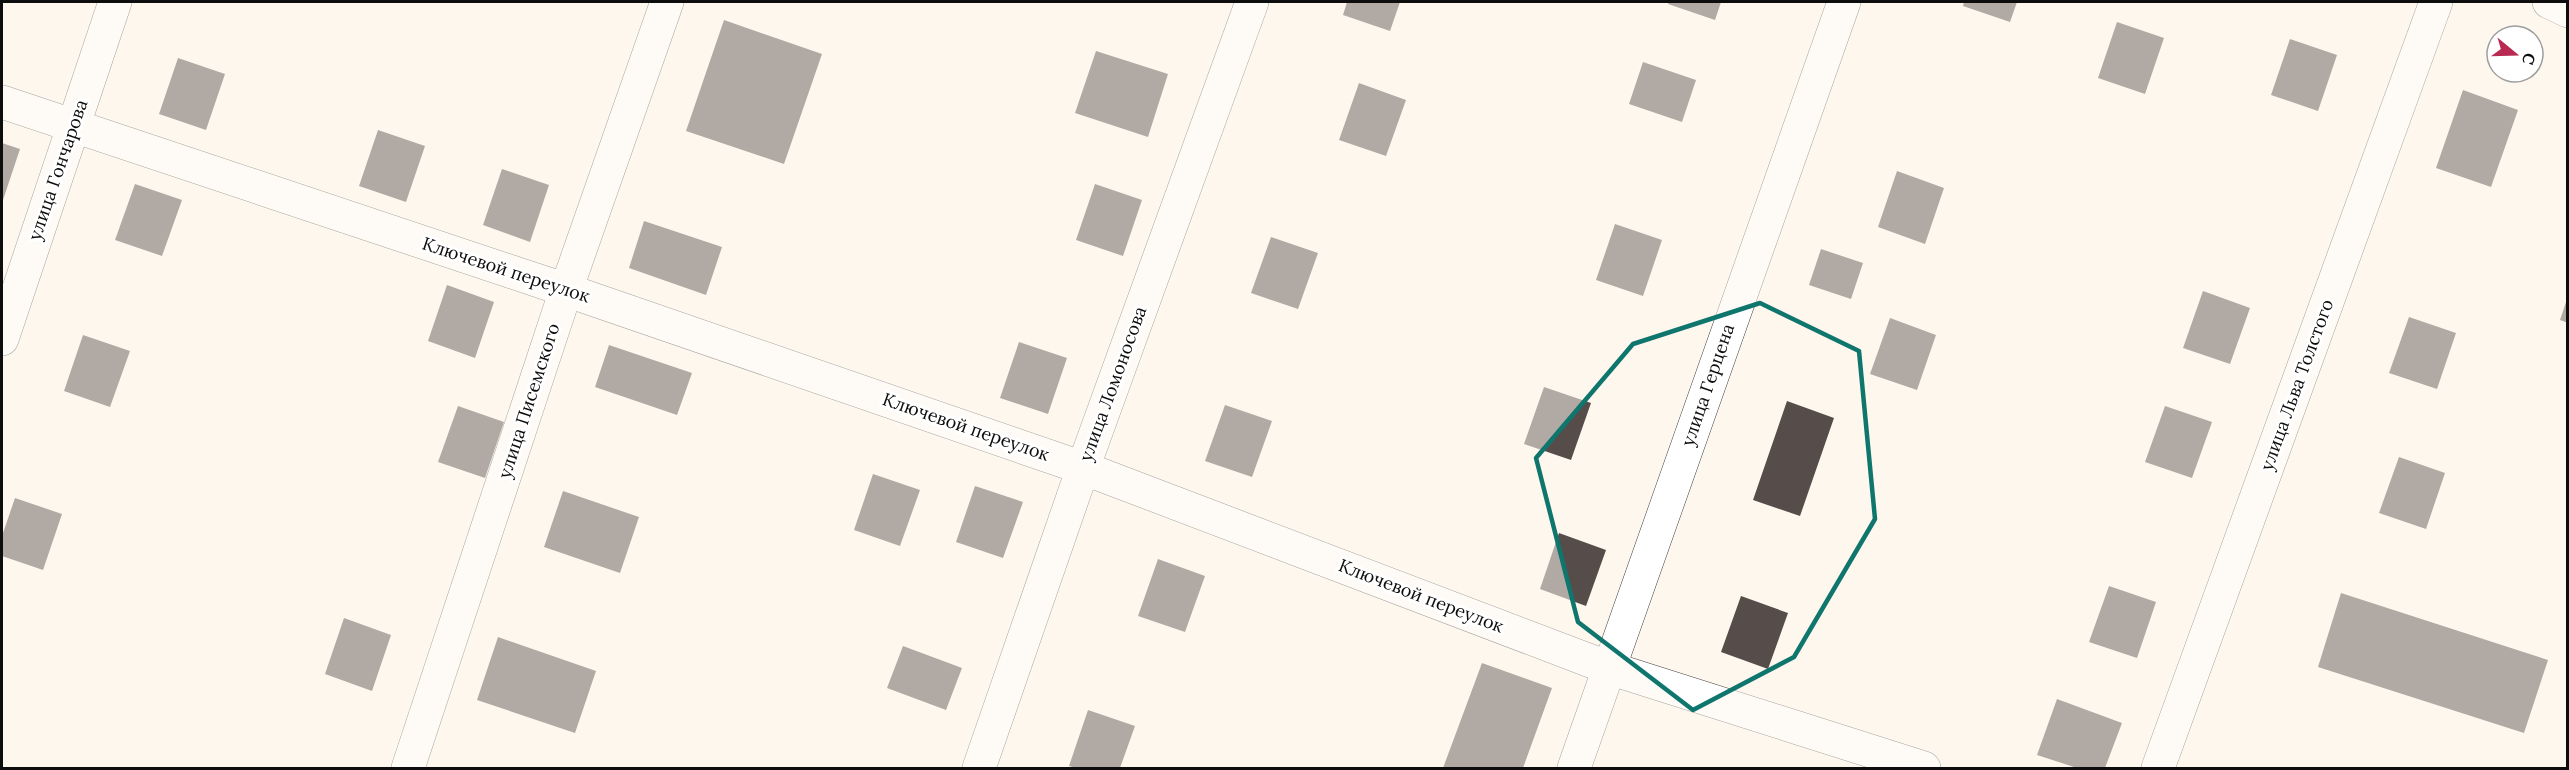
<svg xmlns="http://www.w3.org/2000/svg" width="2569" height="770" font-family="Lora,serif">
<rect width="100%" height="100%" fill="#fef7ee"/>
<!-- building -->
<path fill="#564c4a" d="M 1347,2 L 1400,2 L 1390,31 L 1343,15 Z
M 1669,2 L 1721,2 L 1715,20 L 1668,4 Z
M 1964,2 L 2017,2 L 2010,22 L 1963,6 Z
M 724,20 L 822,54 L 784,164 L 686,131 Z
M 2117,22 L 2164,38 L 2145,94 L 2098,78 Z
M 2290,39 L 2337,55 L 2318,111 L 2271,95 Z
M 1096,51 L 1168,74 L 1148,137 L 1075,113 Z
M 178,58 L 225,74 L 206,130 L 159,114 Z
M 1643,62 L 1696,80 L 1682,122 L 1629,104 Z
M 1359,83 L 1406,100 L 1386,156 L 1339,140 Z
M 2463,90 L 2518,110 L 2491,187 L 2436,168 Z
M 378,130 L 425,146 L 406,202 L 359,186 Z
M 2,143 L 20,149 L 2,203 Z
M 502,169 L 549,185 L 530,242 L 483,225 Z
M 1897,171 L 1944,188 L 1925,244 L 1878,227 Z
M 135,184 L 182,200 L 162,256 L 115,240 Z
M 1095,184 L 1142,200 L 1123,256 L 1076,240 Z
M 644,221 L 722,247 L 706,295 L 629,268 Z
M 1615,224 L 1662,240 L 1643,296 L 1596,280 Z
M 1271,237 L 1318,253 L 1298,309 L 1251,293 Z
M 1821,249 L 1863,263 L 1851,299 L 1809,285 Z
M 447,285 L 494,302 L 475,358 L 428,341 Z
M 2203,291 L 2250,308 L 2230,364 L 2183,348 Z
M 2567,299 L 2568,299 L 2568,323 L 2560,320 Z
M 2409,317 L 2456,333 L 2437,389 L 2389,373 Z
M 1890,318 L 1936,335 L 1917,390 L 1870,374 Z
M 83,335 L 130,351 L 110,407 L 64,391 Z
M 1019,342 L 1067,358 L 1048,414 L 1000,398 Z
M 609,345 L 692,373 L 677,415 L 595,387 Z
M 1544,387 L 1591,403 L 1571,460 L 1524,444 Z
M 1787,401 L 1834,418 L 1800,516 L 1753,500 Z
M 1225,405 L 1272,421 L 1252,477 L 1205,461 Z
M 458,406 L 504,422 L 485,478 L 438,462 Z
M 2165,406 L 2212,422 L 2192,478 L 2145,462 Z
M 2399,457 L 2445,473 L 2426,529 L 2379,513 Z
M 873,474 L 920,490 L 900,546 L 854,530 Z
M 975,486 L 1023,502 L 1003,558 L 956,542 Z
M 563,491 L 639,517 L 620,573 L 544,547 Z
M 15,498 L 62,514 L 43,570 L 2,556 L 2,536 Z
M 1559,533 L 1606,550 L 1586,606 L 1540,589 Z
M 1158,559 L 1205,576 L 1185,632 L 1138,616 Z
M 2109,586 L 2156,602 L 2137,658 L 2089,642 Z
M 2341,593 L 2548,660 L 2524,733 L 2318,667 Z
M 1741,596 L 1788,613 L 1768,669 L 1721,652 Z
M 344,618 L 391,635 L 372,691 L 325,674 Z
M 498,637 L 596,671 L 575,733 L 477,700 Z
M 903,646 L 962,668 L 946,710 L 887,688 Z
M 1482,663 L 1552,688 L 1523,768 L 1443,768 Z
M 2057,699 L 2122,723 L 2105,768 L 2077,768 L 2037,755 Z
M 1088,710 L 1135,726 L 1120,768 L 1076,768 L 1069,766 Z"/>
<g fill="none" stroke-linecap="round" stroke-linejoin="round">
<defs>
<path id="minor" d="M 2549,2 L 2568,11
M 2,102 L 566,290 L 1083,468 L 1609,668 L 1924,768
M 2,339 L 115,2
M 408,768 L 566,290 L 667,2
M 979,768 L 1083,468 L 1252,2
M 1574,768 L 1844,2
M 2158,768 L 2436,2"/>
</defs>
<!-- minor casing -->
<use href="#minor" stroke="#404040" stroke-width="34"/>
<!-- minor -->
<use href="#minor" stroke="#fff" stroke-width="33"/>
</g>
<!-- marked area -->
<path d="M0 0H2569V770H0ZM 1760,303 L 1859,351 L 1875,519 L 1794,657 L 1693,710 L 1578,622 L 1536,458 L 1633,344 Z" fill="#fef7ee" fill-opacity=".55" fill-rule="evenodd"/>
<path fill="none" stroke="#0f766e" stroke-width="4.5" stroke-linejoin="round" d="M 1760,303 L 1859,351 L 1875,519 L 1794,657 L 1693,710 L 1578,622 L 1536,458 L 1633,344 Z"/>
<g text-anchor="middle" stroke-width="6" stroke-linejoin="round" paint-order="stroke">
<!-- street labels -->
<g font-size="18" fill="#0d0d0d" stroke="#fff">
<text transform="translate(58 170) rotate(-71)" y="6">улица Гончарова</text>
<text transform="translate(506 270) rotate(18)" y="6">Ключевой переулок</text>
<text transform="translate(1113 384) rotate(-70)" y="6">улица Ломоносова</text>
<text transform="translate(1708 385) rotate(-71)" y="6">улица Герцена</text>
<text transform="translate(2297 385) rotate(-70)" y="6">улица Льва Толстого</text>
<text transform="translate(529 401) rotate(-72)" y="6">улица Писемского</text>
<text transform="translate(966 427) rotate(19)" y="6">Ключевой переулок</text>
<text transform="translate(1421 596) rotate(21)" y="6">Ключевой переулок</text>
</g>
</g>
<!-- border -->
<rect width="2569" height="770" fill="none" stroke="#0d0d0d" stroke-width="6"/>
<!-- north arrow -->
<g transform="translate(2515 54) rotate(109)"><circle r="28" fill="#ffffff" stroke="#9e9e9e" stroke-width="1.5"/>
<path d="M0-4.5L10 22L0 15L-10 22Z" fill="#b92a53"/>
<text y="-9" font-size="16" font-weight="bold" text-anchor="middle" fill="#0d0d0d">С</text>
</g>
</svg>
